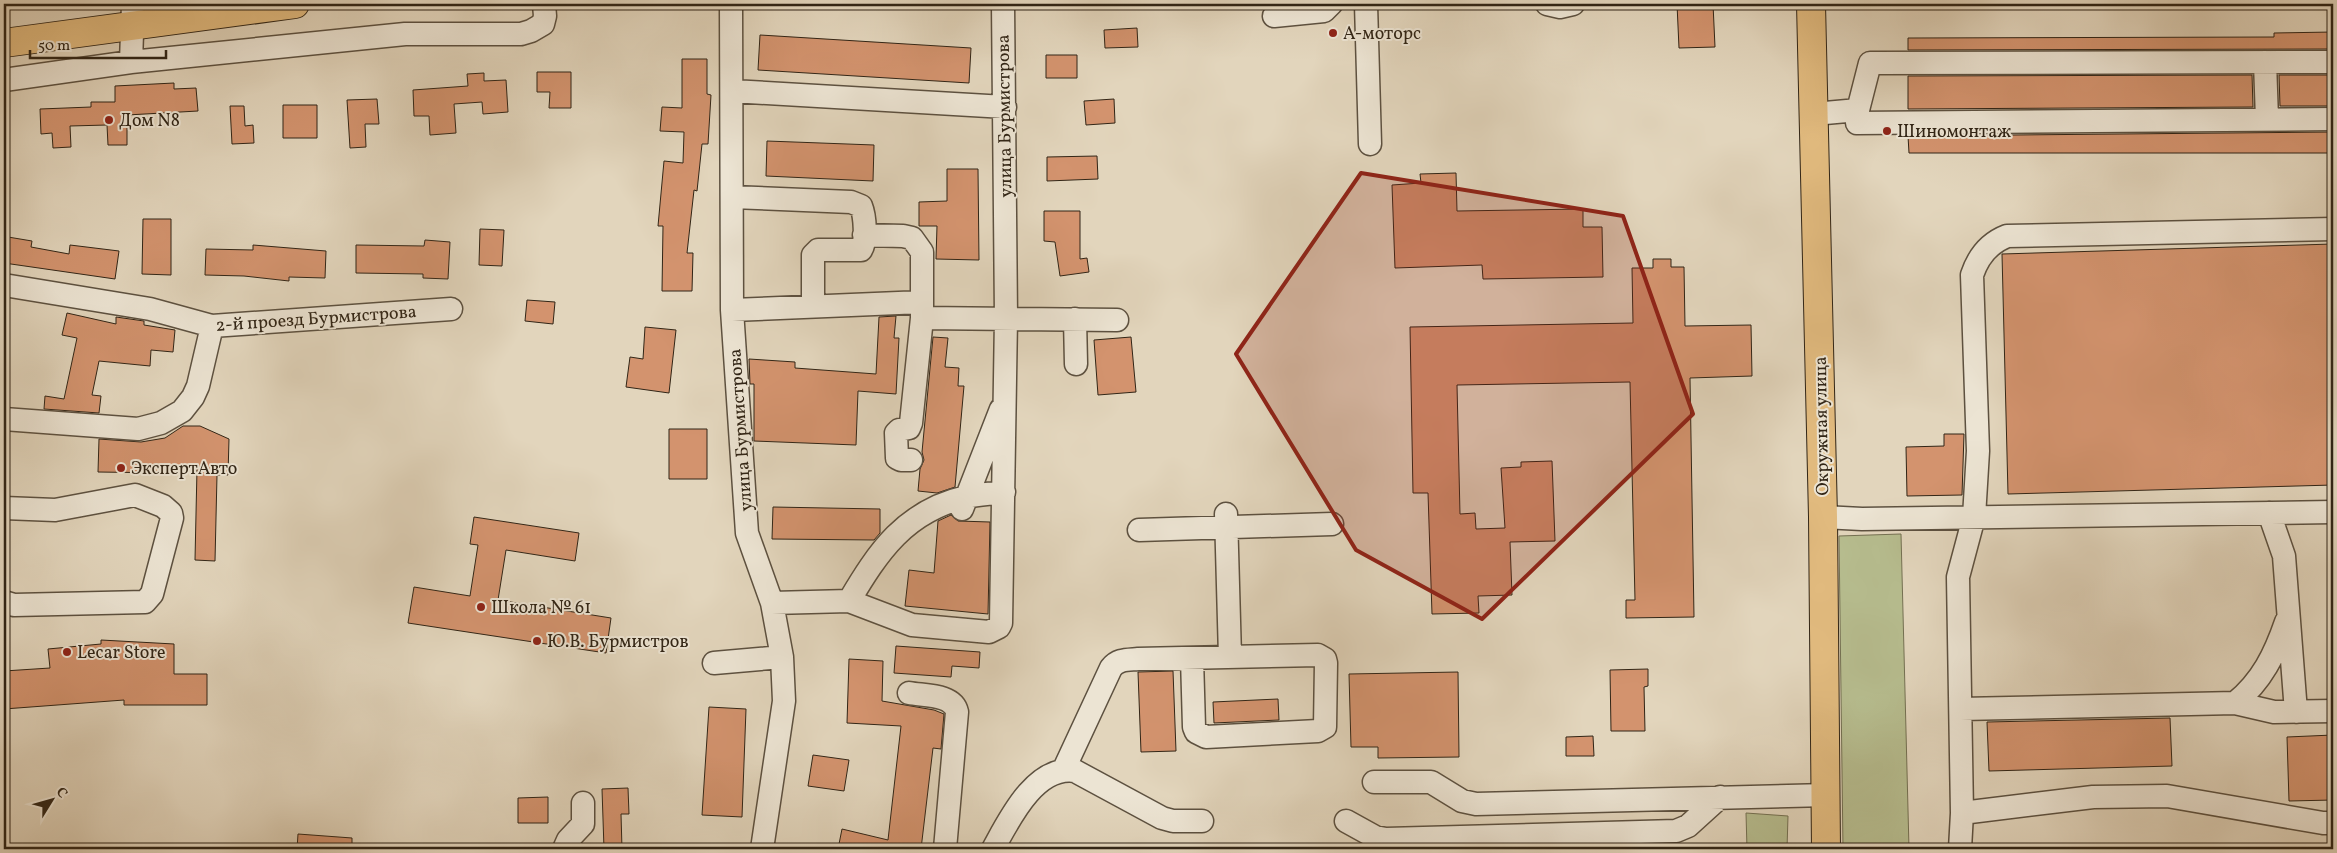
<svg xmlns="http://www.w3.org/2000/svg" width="2337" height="853" font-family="Vollkorn,serif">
<rect width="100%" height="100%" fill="#e2d5bc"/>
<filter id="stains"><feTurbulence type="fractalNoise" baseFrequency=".004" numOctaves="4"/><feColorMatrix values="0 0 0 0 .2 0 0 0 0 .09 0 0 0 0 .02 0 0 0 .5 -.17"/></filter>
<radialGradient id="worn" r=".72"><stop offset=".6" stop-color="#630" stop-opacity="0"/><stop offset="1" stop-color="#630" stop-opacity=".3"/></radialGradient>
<!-- green -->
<path fill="#b6bc8e" stroke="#747052" d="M 1844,4 L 2333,4 L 2333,8 L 1844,8 Z
M 1901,534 L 1909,849 L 1843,849 L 1839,536 Z
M 1746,813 L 1788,816 L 1787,849 L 1747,849 Z"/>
<!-- building -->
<path fill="#d3936e" stroke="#312516" d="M 1677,4 L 1713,4 L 1715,47 L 1679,48 Z
M 1137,28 L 1138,47 L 1105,48 L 1104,30 Z
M 2333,32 L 2333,49 L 1908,50 L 1908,38 L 2274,37 L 2274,33 Z
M 760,35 L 971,48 L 969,83 L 758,70 Z
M 1046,55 L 1077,55 L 1077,78 L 1046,78 Z
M 682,59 L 707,59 L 707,94 L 711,95 L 708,144 L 702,144 L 697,191 L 694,190 L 687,253 L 693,253 L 692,291 L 662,291 L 663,226 L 658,226 L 664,161 L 683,163 L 684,132 L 660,131 L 662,107 L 682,108 Z
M 537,72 L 571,72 L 571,108 L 549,108 L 550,92 L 537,92 Z
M 484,73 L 484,81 L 506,80 L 508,112 L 483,114 L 482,102 L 454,104 L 456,133 L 430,135 L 429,116 L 414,116 L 413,90 L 468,86 L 467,74 Z
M 2252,75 L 2253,107 L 1908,109 L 1908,76 Z
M 2279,75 L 2333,75 L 2333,106 L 2280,106 Z
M 174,83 L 174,89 L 196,88 L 198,111 L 127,115 L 127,145 L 108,145 L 107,125 L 70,126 L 71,147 L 53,148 L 52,133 L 41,134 L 40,109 L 91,107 L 91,102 L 115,102 L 115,86 Z
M 377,99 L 379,124 L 365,124 L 366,147 L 350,148 L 347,100 Z
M 1114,99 L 1115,123 L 1086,125 L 1084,101 Z
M 283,105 L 317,105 L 317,138 L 283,138 Z
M 230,106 L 244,106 L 245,126 L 253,125 L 254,143 L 232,144 Z
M 2333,132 L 2333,153 L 1909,153 L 1908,136 Z
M 767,141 L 874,145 L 873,181 L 766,176 Z
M 1097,156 L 1098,179 L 1047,181 L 1047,157 Z
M 947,169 L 978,169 L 979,260 L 936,259 L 937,226 L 919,226 L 919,202 L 947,201 Z
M 1456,173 L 1457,211 L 1583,209 L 1583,227 L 1602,227 L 1603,277 L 1483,279 L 1482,265 L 1395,268 L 1392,185 L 1421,183 L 1420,174 Z
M 1044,211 L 1080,211 L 1080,259 L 1087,258 L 1089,272 L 1060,276 L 1055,242 L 1044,241 Z
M 143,219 L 171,219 L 171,275 L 142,274 Z
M 480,229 L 504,230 L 502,266 L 479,265 Z
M 8,237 L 32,241 L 31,247 L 69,254 L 70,245 L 119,251 L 115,279 L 4,263 Z
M 425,240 L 450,242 L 448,279 L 423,278 L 423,274 L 356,273 L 356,245 L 424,246 Z
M 2333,244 L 2333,485 L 2008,494 L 2002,254 Z
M 253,245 L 326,251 L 325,278 L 289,277 L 289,281 L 244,276 L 205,275 L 206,249 L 253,250 Z
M 1653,259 L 1671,259 L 1671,267 L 1684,267 L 1685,326 L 1751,325 L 1752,376 L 1690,378 L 1694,617 L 1626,618 L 1626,600 L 1635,600 L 1630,382 L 1457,385 L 1460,514 L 1475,513 L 1476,529 L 1505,528 L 1501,468 L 1521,467 L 1521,462 L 1552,461 L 1555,541 L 1510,542 L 1512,595 L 1478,596 L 1479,613 L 1432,614 L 1428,493 L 1413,493 L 1410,327 L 1633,323 L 1632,268 L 1653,268 Z
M 527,300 L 555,302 L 553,324 L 525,321 Z
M 67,313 L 116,324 L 116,317 L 144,321 L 144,325 L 175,330 L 173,352 L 151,350 L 150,366 L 99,361 L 92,395 L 101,396 L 99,413 L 44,409 L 45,396 L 64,399 L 77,338 L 62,335 Z
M 896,316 L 894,338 L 899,338 L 896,394 L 858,391 L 856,445 L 754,441 L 754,384 L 750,384 L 749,359 L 795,362 L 795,368 L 876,374 L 879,317 Z
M 645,327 L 676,330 L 669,393 L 626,387 L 630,357 L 643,359 Z
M 933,337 L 948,338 L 945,367 L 959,368 L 958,386 L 964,386 L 955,487 L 937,493 L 918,491 L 920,469 L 924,460 L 922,452 Z
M 1131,337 L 1136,392 L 1098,395 L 1094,340 Z
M 183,426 L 200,426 L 229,439 L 228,475 L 217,475 L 215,561 L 195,560 L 197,469 L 169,468 L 169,473 L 98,472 L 99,439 L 141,442 L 165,438 Z
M 669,429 L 707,429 L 707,479 L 669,479 Z
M 1944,434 L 1964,434 L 1962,495 L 1907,496 L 1906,447 L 1944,446 Z
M 773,507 L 880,509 L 880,533 L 874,540 L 772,539 Z
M 951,515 L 958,521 L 990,522 L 988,614 L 905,606 L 909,570 L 934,573 L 938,521 Z
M 474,517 L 579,533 L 575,561 L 506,550 L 498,600 L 611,618 L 606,653 L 408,623 L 414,587 L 470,596 L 478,545 L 470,544 Z
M 101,640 L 174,644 L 174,674 L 207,674 L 207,705 L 124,705 L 124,700 L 4,709 L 4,671 L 50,668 L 48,649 L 101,644 Z
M 896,646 L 980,652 L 979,668 L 952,666 L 951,677 L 894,673 Z
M 849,659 L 883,661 L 882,701 L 934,710 L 944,714 L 941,749 L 933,748 L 921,849 L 838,849 L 842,829 L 888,840 L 901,726 L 847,723 Z
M 1648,669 L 1648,686 L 1644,687 L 1645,731 L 1611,731 L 1610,670 Z
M 1173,671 L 1176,751 L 1141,752 L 1138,672 Z
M 1458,672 L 1459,757 L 1378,758 L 1378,747 L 1351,747 L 1349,674 Z
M 1278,699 L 1279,720 L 1214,723 L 1213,702 Z
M 709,707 L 746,709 L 742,817 L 702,815 Z
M 2170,718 L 2172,766 L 1989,771 L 1987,722 Z
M 2333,735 L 2333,800 L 2289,801 L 2287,737 Z
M 1593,736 L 1594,756 L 1566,756 L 1566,737 Z
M 813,755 L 849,760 L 844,791 L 808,786 Z
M 628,788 L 629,814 L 621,814 L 622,849 L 604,849 L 602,789 Z
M 548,797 L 548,823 L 518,823 L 518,798 Z
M 298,834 L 352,838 L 352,849 L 297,849 Z"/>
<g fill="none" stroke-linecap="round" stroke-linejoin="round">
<defs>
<path id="minor" d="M 731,4 L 732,310 L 747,533 L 772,603 L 782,657 L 784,701 L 762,849
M 1366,4 L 1370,144
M 1547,4 L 1560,7 L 1573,4
M 1274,16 L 1324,11 L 1331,4
M 131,62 L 133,4
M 2265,62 L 2267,119
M 2333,62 L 1870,63 L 1858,110 L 1857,123 L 2333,119
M 4,80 L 131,62 L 405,34 L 521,34 L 531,31 L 543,24 L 545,16 L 544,4
M 732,91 L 1005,107
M 1814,114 L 1858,110
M 732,197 L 851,202 L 861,206 C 865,216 867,241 861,250 L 818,250 L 813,255 L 813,306
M 864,235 L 903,236 L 912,238 L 922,252 L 922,318 L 911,423 L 909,428 L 899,430 L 896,433 L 897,458 L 901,460 L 911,460
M 4,285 L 150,309 L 212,326 L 451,309
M 732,310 L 922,302
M 922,318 L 1117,320
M 1075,319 L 1076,364
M 4,419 L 138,429 L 161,423 L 182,411 L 193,397 L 198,386 L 212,326
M 4,508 L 55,510 L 135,495 L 163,506 L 171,513 L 172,518 L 152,594 L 145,602 L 14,605 L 4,602
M 962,509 L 1001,409
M 2269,513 L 2284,556 L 2296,712
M 1226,514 L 1230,657
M 1823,517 L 1862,519 L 2333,512
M 1139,530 L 1332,524
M 849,601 C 878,552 905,511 966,497 C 978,494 991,494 1004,492
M 772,603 L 849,601 L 912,625 L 989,632 L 999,627 L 1001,623 L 1006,318 L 1003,4
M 714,663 L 782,657
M 909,693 C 925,696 953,694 957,712 L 945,849
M 2235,703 C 2262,681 2275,654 2286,622
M 1961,709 L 2235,703 L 2274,712 L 2333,711
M 1064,769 L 1111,668 C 1118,659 1127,660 1138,659 L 1318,655 L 1325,659 L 1326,663 L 1325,727 L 1318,731 L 1206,737 L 1196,732 L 1194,727 L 1192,658
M 1374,782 L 1431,782 L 1462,801 L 1476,804 L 1827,795
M 1962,813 L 2093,797 L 2167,796 L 2323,823 L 2333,823
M 1346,821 L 1375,837 L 1386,839 L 1676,831 L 1688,826 L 1720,797
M 564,849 L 568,840 L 583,824 L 583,803
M 993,849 C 1009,820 1035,765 1075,771 L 1162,818 L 1173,821 L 1202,821
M 1960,849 L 1962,813 L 1958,577 L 1974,517 L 1978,451 L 1972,275 C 1978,257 1989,243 2007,236 L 2333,229"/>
<path id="major" d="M 1811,4 L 1823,517 L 1826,849
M 4,43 L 295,4"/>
</defs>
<!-- minor casing -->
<use href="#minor" stroke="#5d5140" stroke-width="25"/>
<!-- major casing -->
<use href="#major" stroke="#312516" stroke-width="30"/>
<!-- minor -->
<use href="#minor" stroke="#ece4d3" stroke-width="22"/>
<!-- major -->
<use href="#major" stroke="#e1ba7e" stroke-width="28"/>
</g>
<!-- marked area -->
<path fill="#8f2418" fill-opacity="0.2" stroke="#8f2418" stroke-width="4" stroke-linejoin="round" d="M 1361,173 L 1623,216 L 1693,414 L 1482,619 L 1356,550 L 1236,354 Z"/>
<!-- markers -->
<g fill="#8f2418" stroke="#ece4d3" stroke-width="2">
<circle cx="1333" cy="33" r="5"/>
<circle cx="109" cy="120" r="5"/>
<circle cx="1887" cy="131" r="5"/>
<circle cx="121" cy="468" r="5"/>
<circle cx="481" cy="607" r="5"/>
<circle cx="537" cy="641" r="5"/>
<circle cx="67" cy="652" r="5"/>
</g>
<g text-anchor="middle" stroke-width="4" stroke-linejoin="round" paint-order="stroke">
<!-- poi labels -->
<g font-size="18" fill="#312516" stroke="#ece4d3" text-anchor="start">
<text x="1343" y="39">А-моторс</text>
<text x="119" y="126">Дом N8</text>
<text x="1897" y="137">Шиномонтаж</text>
<text x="131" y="474">ЭкспертАвто</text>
<text x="491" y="613">Школа № 61</text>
<text x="547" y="647">Ю.В. Бурмистров</text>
<text x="77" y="658">Lecar Store</text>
</g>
<!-- street labels -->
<g font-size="18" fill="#312516" stroke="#ece4d3">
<text transform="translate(1004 116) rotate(-91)" y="6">улица Бурмистрова</text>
<text transform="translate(316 318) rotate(-4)" y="6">2-й проезд Бурмистрова</text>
<text transform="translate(1821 426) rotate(-91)" y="6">Окружная улица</text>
<text transform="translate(740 430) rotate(-94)" y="6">улица Бурмистрова</text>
</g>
</g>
<!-- margin -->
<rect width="2337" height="853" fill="none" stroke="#e2d5bc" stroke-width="20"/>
<rect x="5" y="5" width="2327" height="843" fill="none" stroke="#312516" stroke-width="2.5"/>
<rect x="10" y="10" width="2317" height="833" fill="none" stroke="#312516"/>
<!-- north arrow -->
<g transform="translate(52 800) rotate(53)" stroke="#ece4d3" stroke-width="4" paint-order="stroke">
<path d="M0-4L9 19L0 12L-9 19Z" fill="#312516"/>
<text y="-8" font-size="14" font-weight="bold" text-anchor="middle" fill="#312516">С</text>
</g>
<!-- scale -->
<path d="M30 50v8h136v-8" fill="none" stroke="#312516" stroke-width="2.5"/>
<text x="38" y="50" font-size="15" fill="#312516" stroke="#ece4d3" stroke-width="4" paint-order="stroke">50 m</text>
<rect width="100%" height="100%" filter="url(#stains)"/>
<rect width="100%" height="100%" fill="url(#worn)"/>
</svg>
